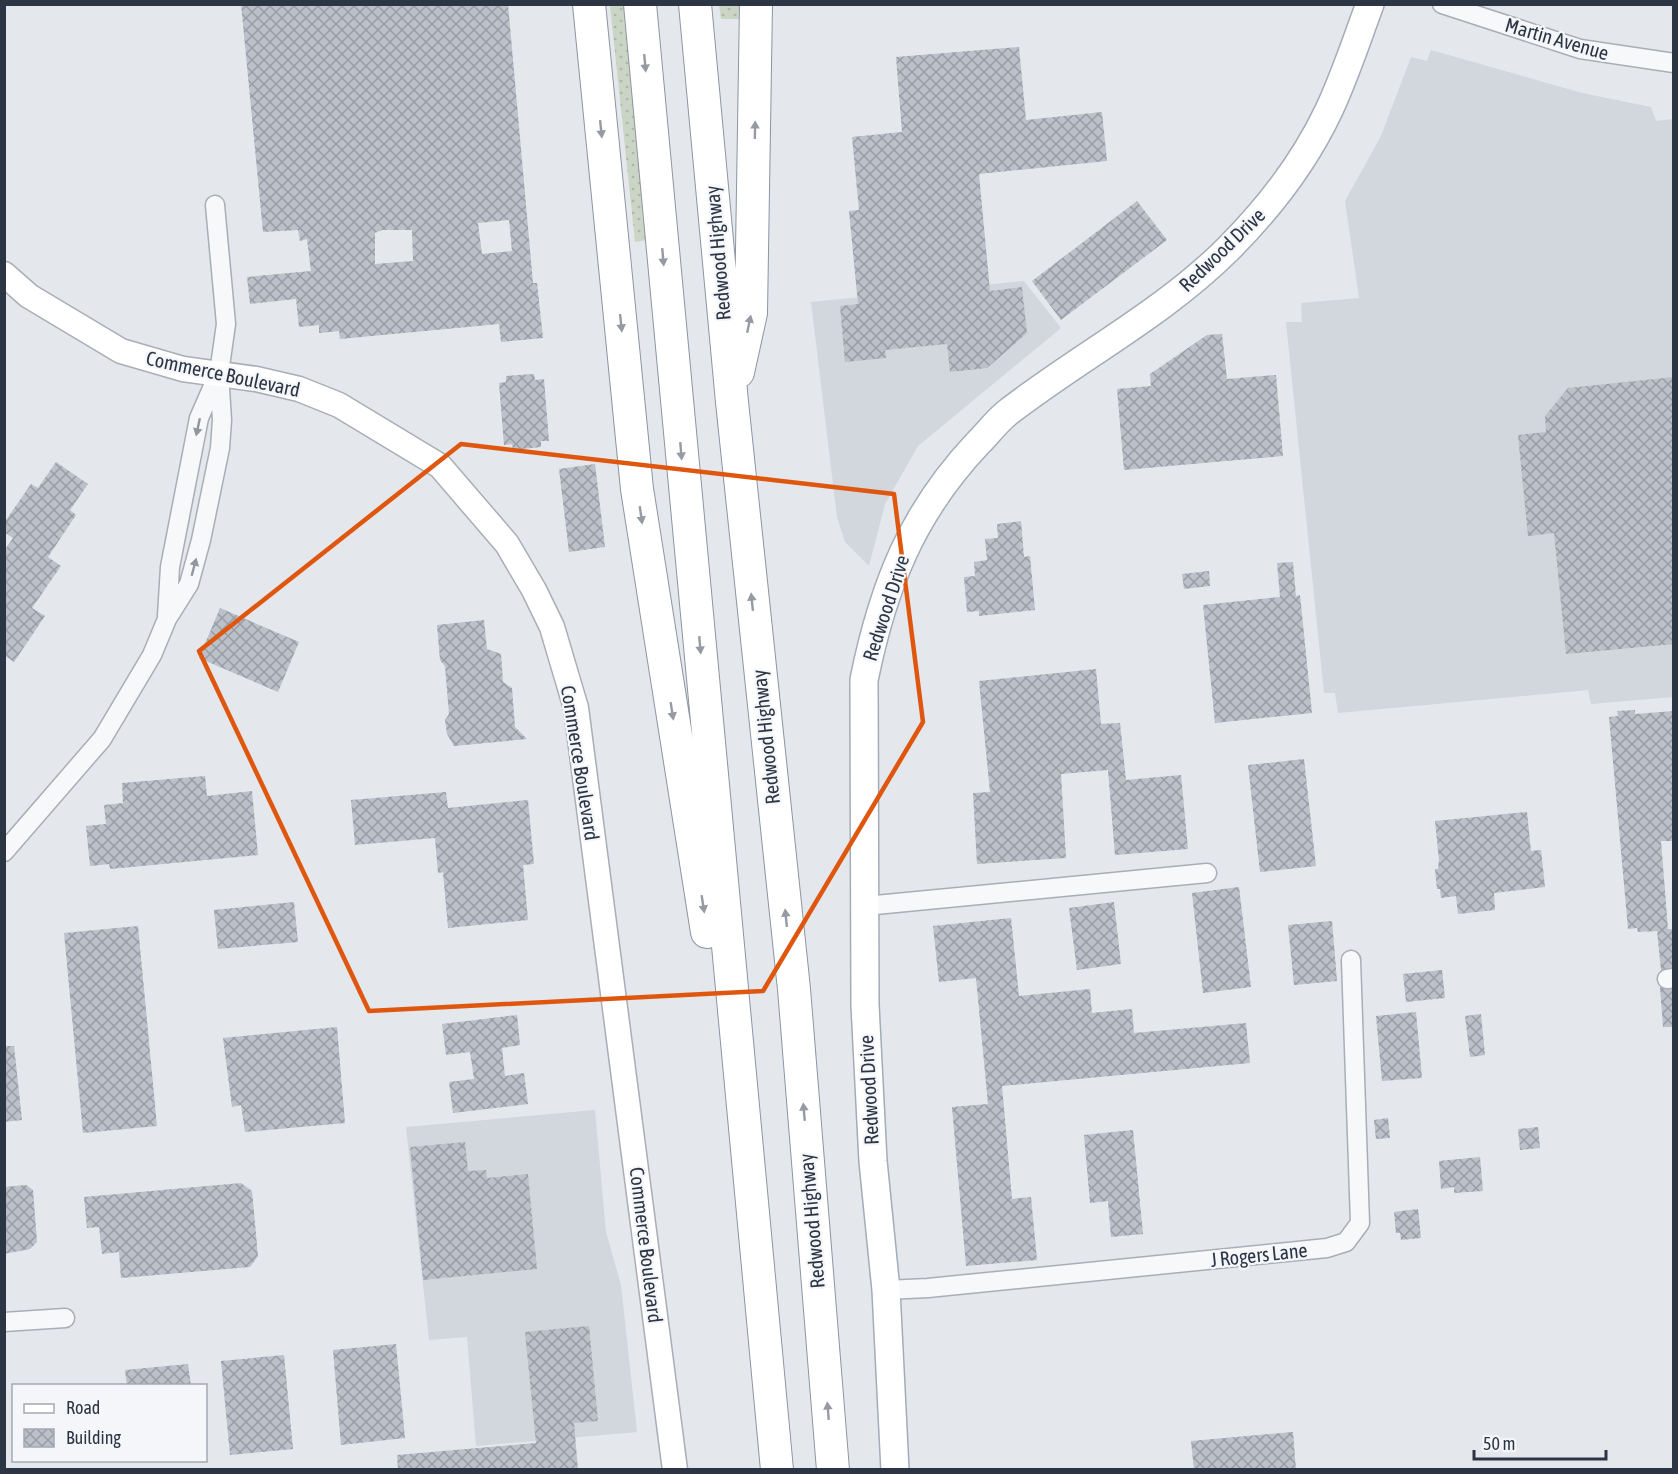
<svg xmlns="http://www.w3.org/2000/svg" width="1678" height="1474" font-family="'Asap Condensed',sans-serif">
<defs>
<pattern id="grass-dots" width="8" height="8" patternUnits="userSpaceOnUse" patternTransform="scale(1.5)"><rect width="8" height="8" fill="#cad5c5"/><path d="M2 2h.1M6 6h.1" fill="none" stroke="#aeb7aa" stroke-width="1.8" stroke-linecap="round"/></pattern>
<pattern id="building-cross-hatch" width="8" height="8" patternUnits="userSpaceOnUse" patternTransform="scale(1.5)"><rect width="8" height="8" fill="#bbc0c9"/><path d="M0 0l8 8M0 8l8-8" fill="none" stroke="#989da5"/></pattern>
</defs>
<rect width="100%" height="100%" fill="#e4e7eb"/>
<!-- built -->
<path fill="#d2d6dd" d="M 1431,50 L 1582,93 L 1651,107 L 1656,121 L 1673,119 L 1673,697 L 1591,704 L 1588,690 L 1338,713 L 1335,693 L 1324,693 L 1286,322 L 1302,322 L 1301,303 L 1359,298 L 1345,201 L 1381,136 L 1411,57 L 1427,61 Z
M 1024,281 L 1061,328 L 918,446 L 885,504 L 869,566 L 845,542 L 837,517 L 811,302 Z
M 595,1110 L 606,1232 L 621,1285 L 637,1432 L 476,1446 L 467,1337 L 429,1340 L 406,1127 Z"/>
<!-- grass -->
<path fill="url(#grass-dots)" d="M 610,5 L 628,5 L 652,239 L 635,242 Z
M 719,5 L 741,5 L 741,19 L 721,19 Z"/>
<!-- building -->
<path fill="url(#building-cross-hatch)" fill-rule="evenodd" d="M 241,4 L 508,4 L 533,283 L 537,283 L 543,338 L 501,342 L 499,324 L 340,339 L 339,331 L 319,333 L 319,325 L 299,327 L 296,299 L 250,304 L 247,277 L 311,271 L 307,239 L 300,241 L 298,230 L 263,232 ZM 509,220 L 512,251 L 482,254 L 478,223 ZM 382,230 L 412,230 L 413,261 L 375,264 L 375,233 Z
M 1019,47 L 1026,120 L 1102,112 L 1107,161 L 979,174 L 990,291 L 1022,287 L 1027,333 L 987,368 L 950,372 L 947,344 L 885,350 L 886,358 L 845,362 L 840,306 L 858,304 L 849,211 L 859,210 L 852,137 L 902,132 L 896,57 Z
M 1137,201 L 1167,240 L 1061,320 L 1032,281 Z
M 1222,334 L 1227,379 L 1276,375 L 1283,456 L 1124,470 L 1117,389 L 1151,386 L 1150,374 L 1207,335 Z
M 534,374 L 535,380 L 544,379 L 549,441 L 541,441 L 541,447 L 513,450 L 512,444 L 504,445 L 499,383 L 506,382 L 506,376 Z
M 1674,377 L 1674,644 L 1566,654 L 1554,533 L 1528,536 L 1518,435 L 1546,432 L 1545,416 L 1568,388 Z
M 56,462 L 88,484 L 70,510 L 76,515 L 48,557 L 61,566 L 32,608 L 45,616 L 14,662 L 4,655 L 4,551 L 13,538 L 4,532 L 4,523 L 31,484 L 38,488 Z
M 595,464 L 605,547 L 569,552 L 559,469 Z
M 1021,521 L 1024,557 L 1030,556 L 1035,610 L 979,616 L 979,611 L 967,612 L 964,577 L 975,576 L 974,562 L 987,560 L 985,539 L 998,538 L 997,524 Z
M 1293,562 L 1296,596 L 1300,595 L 1312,713 L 1215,723 L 1203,605 L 1280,597 L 1277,563 Z
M 1209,571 L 1210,586 L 1184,589 L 1182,574 Z
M 220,608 L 299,642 L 278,692 L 199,658 Z
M 484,620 L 487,649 L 501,654 L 503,682 L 512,688 L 515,727 L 527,739 L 454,746 L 447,734 L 445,720 L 449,714 L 445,666 L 440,660 L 437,625 Z
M 1096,669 L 1101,724 L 1120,723 L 1126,780 L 1181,775 L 1188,849 L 1115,855 L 1108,770 L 1061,774 L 1066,858 L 977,864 L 973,793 L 990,792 L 979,681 Z
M 1635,710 L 1635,714 L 1674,711 L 1674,841 L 1661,841 L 1668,929 L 1674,929 L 1674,967 L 1661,970 L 1657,931 L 1638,932 L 1637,928 L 1628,929 L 1609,717 L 1618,716 L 1617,711 Z
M 1304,759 L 1316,866 L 1260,872 L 1248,765 Z
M 205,776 L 207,796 L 252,791 L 258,855 L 110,869 L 109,864 L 90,866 L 86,826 L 106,824 L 104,805 L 123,803 L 122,783 Z
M 446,792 L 448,808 L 528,800 L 534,864 L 523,865 L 528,920 L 448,928 L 443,872 L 438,873 L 435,838 L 355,845 L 351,800 Z
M 1527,812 L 1531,851 L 1541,850 L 1545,887 L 1494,893 L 1495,910 L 1458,914 L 1456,896 L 1441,898 L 1440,889 L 1437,889 L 1435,869 L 1438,869 L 1439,860 L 1435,821 Z
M 1239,887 L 1251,987 L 1203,993 L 1192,893 Z
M 294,902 L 298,942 L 218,949 L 214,910 Z
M 1114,902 L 1121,964 L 1077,970 L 1069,908 Z
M 1011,918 L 1019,996 L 1090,989 L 1092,1013 L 1132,1009 L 1134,1033 L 1246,1023 L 1250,1063 L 1002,1086 L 1012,1199 L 1031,1197 L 1037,1260 L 966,1266 L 952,1107 L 988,1104 L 976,978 L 939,982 L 933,926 Z
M 1332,921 L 1337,981 L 1294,985 L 1288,925 Z
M 138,926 L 157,1126 L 83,1133 L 64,933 Z
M 1442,970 L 1445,998 L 1406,1002 L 1403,974 Z
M 1660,987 L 1674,989 L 1674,1027 L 1663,1027 Z
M 1416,1012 L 1422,1078 L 1382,1081 L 1376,1016 Z
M 1481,1014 L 1485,1055 L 1470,1057 L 1465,1016 Z
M 517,1015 L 520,1045 L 502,1048 L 505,1076 L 524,1073 L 528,1104 L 453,1113 L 449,1082 L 474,1079 L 470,1052 L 446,1055 L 442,1024 Z
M 337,1027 L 345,1123 L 245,1132 L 241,1105 L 232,1107 L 223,1038 Z
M 4,1046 L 14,1046 L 22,1120 L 4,1122 Z
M 1388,1118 L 1390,1138 L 1376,1139 L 1374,1120 Z
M 1538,1127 L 1540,1148 L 1520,1150 L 1518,1129 Z
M 1133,1130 L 1143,1234 L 1111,1237 L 1108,1201 L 1090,1203 L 1084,1135 Z
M 465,1142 L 468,1171 L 486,1170 L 487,1178 L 528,1174 L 537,1269 L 423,1280 L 410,1147 Z
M 1480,1157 L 1483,1191 L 1454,1193 L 1454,1187 L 1441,1189 L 1439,1161 Z
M 241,1183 L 252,1191 L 258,1256 L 250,1267 L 121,1278 L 119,1252 L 102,1254 L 99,1227 L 87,1228 L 84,1197 Z
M 26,1185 L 33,1190 L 37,1242 L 30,1249 L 4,1254 L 4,1187 Z
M 1418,1209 L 1421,1238 L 1401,1240 L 1400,1233 L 1396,1233 L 1394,1212 Z
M 589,1326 L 598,1421 L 574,1423 L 578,1470 L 398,1470 L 397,1455 L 536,1443 L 525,1332 Z
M 396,1344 L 405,1438 L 341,1445 L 333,1350 Z
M 284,1355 L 293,1449 L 230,1455 L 221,1361 Z
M 188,1364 L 191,1386 L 127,1386 L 125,1370 Z
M 1293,1432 L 1296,1470 L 1194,1470 L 1191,1441 Z"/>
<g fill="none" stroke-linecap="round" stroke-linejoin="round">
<defs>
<path id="street" d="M 1442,4 L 1580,49 L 1674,63
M 167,616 L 170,567 L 199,418 L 217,377
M 4,852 L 102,739 L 152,655 L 167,619 L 189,584 L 201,540 L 220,448 L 222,420 L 219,373 L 226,324 L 215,205
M 865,906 L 1207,873
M 1667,979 L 1674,978
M 886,1290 L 928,1288 L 1327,1248 L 1346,1242 L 1360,1223 L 1351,960
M 4,1322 L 65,1318"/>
<path id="secondary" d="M 4,274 L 29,296 L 121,351 L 183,369 L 256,379 L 299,389 L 339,405 L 440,466 L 507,544 L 534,590 L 552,627 L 576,708 L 675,1470"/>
<path id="primary" d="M 895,1470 L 886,1290 L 873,1161 L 865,1005 L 864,680 C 883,586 912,513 978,443 C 988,433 996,422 1007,413 C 1079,357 1163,314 1228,249 C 1268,209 1305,161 1329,110 C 1345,76 1357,39 1370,4"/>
<path id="highway" d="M 589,4 L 637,489 L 707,932
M 640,4 L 777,1470
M 695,4 L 732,402 L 794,989 L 833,1470
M 738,372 L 751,313 L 756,4"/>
</defs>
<!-- street casing -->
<use href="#street" stroke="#a9aeb6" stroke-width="21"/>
<!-- secondary casing -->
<use href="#secondary" stroke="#a9aeb6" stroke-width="27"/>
<!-- primary casing -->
<use href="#primary" stroke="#a4acb7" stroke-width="30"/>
<!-- highway casing -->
<use href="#highway" stroke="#8c95a2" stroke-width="34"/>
<!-- street -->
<use href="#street" stroke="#f7f8fa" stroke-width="18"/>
<!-- secondary -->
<use href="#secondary" stroke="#fff" stroke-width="24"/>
<!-- primary -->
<use href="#primary" stroke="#fff" stroke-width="27"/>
<!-- highway -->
<use href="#highway" stroke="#fff" stroke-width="32"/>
</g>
<!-- one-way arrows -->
<defs><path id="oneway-solid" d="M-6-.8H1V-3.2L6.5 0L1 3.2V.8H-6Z" transform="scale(1.5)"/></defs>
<g fill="#969aa2">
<use href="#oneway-solid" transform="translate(645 63) rotate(85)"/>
<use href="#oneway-solid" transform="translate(601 129) rotate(84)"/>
<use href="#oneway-solid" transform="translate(755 130) rotate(-89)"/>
<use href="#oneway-solid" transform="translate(663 257) rotate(85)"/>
<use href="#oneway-solid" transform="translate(621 323) rotate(84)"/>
<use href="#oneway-solid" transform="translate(749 324) rotate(-78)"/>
<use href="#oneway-solid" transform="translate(681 451) rotate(85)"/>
<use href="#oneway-solid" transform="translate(641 515) rotate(82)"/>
<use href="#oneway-solid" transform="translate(752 602) rotate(-96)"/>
<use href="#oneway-solid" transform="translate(700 645) rotate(85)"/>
<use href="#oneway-solid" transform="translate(672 711) rotate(81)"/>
<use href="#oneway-solid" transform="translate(703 904) rotate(81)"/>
<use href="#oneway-solid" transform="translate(786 918) rotate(-96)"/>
<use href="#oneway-solid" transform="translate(804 1112) rotate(-95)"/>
<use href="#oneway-solid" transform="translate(828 1411) rotate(-95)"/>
</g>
<g fill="#92969f">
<use href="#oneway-solid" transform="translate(198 427) rotate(102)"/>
<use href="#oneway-solid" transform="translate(194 567) rotate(-75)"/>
</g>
<!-- marked area -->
<path fill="none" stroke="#df570f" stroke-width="4.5" stroke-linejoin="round" d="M 461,444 L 894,494 L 923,722 L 763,991 L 369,1011 L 199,651 Z"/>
<g text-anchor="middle" stroke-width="4.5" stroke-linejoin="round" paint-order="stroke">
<!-- street labels -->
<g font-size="20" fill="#2c3544" stroke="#f4f6f9">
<text transform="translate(1557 39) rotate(16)" y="7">Martin Avenue</text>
<text transform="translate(1222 250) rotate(-44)" y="7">Redwood Drive</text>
<text transform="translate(718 253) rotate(-95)" y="7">Redwood Highway</text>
<text transform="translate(223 374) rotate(12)" y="7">Commerce Boulevard</text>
<text transform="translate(886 608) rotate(-72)" y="7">Redwood Drive</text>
<text transform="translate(766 737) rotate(-96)" y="7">Redwood Highway</text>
<text transform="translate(580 763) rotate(81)" y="7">Commerce Boulevard</text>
<text transform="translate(869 1090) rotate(-93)" y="7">Redwood Drive</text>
<text transform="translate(812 1221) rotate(-95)" y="7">Redwood Highway</text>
<text transform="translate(646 1245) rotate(83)" y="7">Commerce Boulevard</text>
<text transform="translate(1259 1255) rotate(-6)" y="7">J Rogers Lane</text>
</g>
</g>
<!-- border -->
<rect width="1678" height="1474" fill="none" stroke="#2c3544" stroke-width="12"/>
<!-- legend -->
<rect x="12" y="1384" width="195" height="78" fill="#f4f6f9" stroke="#a4a9b1" stroke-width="1.5"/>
<rect x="24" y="1404" width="30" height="9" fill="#ffffff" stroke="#a4a9b1" stroke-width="1.5"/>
<text x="66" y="1414" font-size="18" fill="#2c3544">Road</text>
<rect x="24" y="1429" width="30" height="18" fill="url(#building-cross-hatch)" stroke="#a4a9b1" stroke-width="1.5"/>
<text x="66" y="1444" font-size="18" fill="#2c3544">Building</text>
<!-- scale -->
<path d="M1474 1450v9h132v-9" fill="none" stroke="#2c3544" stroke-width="3"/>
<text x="1483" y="1450" font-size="18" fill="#2c3544" stroke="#f4f6f9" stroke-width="4.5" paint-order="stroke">50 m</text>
</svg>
